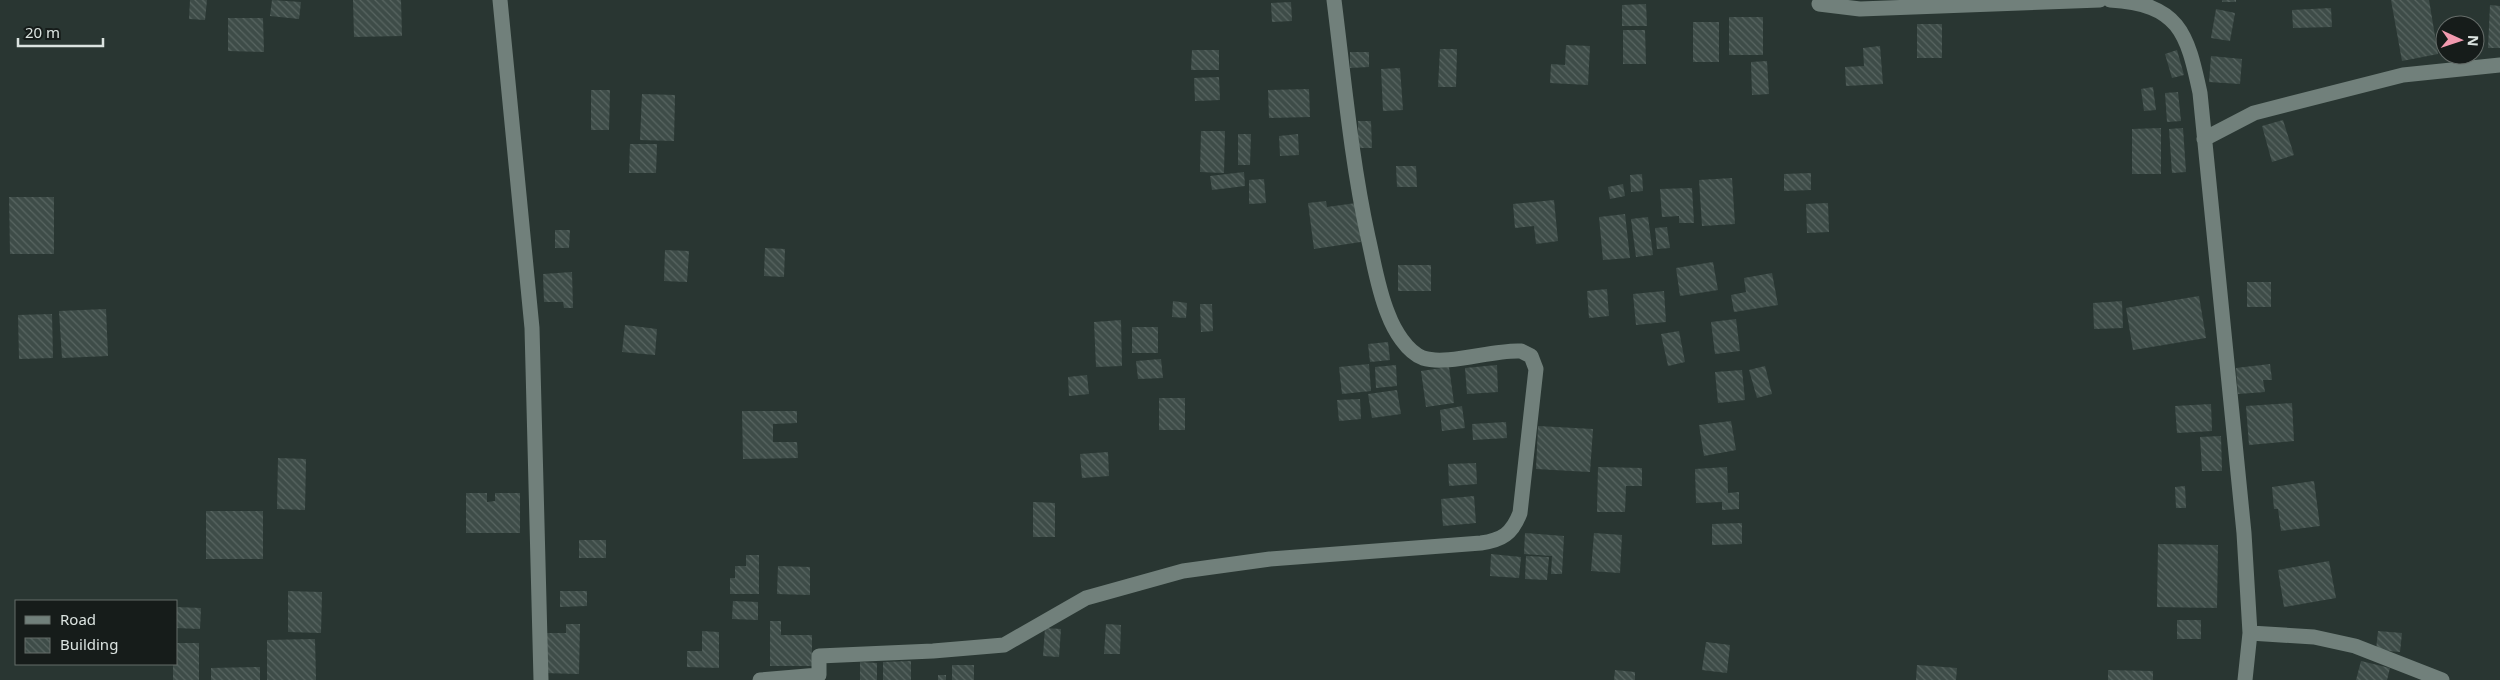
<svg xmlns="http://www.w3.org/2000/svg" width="2500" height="680" font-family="'Noto Sans',sans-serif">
<defs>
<pattern id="building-back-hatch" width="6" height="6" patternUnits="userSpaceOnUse" patternTransform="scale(1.25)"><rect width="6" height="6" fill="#3e4c48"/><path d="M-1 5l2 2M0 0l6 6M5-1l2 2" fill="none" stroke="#596662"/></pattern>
</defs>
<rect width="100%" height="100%" fill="#293632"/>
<!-- building -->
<path fill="url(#building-back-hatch)" d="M 190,0 L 207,0 L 205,20 L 189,19 Z
M 272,0 L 301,2 L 299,19 L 270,16 Z
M 353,0 L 401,0 L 402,36 L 354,37 Z
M 2222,0 L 2236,0 L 2236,2 L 2222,2 Z
M 2391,0 L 2429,0 L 2438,54 L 2402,61 Z
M 1291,2 L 1292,21 L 1272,22 L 1271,3 Z
M 1646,4 L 1647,26 L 1622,26 L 1622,5 Z
M 2490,5 L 2500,6 L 2500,48 L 2488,48 Z
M 2331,8 L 2332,27 L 2293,28 L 2292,10 Z
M 2216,9 L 2235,13 L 2230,41 L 2211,38 Z
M 1729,17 L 1763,17 L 1763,55 L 1729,55 Z
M 228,18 L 263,18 L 264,52 L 228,51 Z
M 1693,22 L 1719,22 L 1719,62 L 1693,62 Z
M 1917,24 L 1942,24 L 1942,58 L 1917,58 Z
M 1623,30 L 1645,30 L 1646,64 L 1623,64 Z
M 1566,45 L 1590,46 L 1588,85 L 1550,83 L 1551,64 L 1565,65 Z
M 1880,46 L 1883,84 L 1846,86 L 1845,67 L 1864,66 L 1863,48 Z
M 1440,49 L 1457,49 L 1456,87 L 1438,87 Z
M 1192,50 L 1219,50 L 1219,70 L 1191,70 Z
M 2177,50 L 2184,75 L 2172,78 L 2165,54 Z
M 1350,52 L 1369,52 L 1369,67 L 1350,68 Z
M 2211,56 L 2242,59 L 2240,84 L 2209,82 Z
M 1767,61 L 1769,94 L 1752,95 L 1751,62 Z
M 1400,68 L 1403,110 L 1383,111 L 1381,69 Z
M 1219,77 L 1220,100 L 1195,101 L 1194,78 Z
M 2153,87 L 2156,110 L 2144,111 L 2141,89 Z
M 1309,89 L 1310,117 L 1269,118 L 1268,90 Z
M 591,90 L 610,90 L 609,130 L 591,130 Z
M 2178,92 L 2181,121 L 2167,122 L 2165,93 Z
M 642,94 L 675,95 L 674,141 L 640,140 Z
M 2283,120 L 2294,155 L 2272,162 L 2262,126 Z
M 1358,121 L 1371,121 L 1372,148 L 1358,148 Z
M 2161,128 L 2161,174 L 2132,174 L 2132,129 Z
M 2183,128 L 2186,172 L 2172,173 L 2169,129 Z
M 1201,131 L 1225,131 L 1224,173 L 1200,172 Z
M 1238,134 L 1251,134 L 1250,165 L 1238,165 Z
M 1298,134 L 1299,155 L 1280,156 L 1279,136 Z
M 630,144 L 657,144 L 656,173 L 629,173 Z
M 1396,166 L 1416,166 L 1417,187 L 1397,187 Z
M 1244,172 L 1245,186 L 1212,190 L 1210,176 Z
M 1811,173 L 1811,190 L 1784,191 L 1784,174 Z
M 1642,174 L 1643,191 L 1631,192 L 1630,175 Z
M 1732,178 L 1735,224 L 1702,226 L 1699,180 Z
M 1264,179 L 1266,203 L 1249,204 L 1249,180 Z
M 1623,184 L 1625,196 L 1610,199 L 1608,187 Z
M 1692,188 L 1694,223 L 1679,223 L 1679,216 L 1662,217 L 1660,189 Z
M 9,197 L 54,197 L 54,254 L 10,254 Z
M 1554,200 L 1558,241 L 1536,244 L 1534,226 L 1515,228 L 1513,204 Z
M 1326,201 L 1327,207 L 1356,203 L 1361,242 L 1314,249 L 1308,203 Z
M 1828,203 L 1829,232 L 1807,233 L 1806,204 Z
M 1625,214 L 1630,258 L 1603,260 L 1599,217 Z
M 1648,217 L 1653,255 L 1636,257 L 1631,219 Z
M 1667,227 L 1670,248 L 1657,249 L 1655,228 Z
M 555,230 L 570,230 L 569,248 L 555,248 Z
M 765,248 L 785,249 L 784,277 L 764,276 Z
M 665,250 L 689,251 L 687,282 L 664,281 Z
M 1713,262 L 1718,290 L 1680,296 L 1676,268 Z
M 1398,265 L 1431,265 L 1431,291 L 1398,291 Z
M 572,272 L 573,308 L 564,308 L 563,302 L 544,302 L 543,274 Z
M 1772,273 L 1778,305 L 1734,312 L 1731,295 L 1746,292 L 1744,278 Z
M 2247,282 L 2271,282 L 2271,307 L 2247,307 Z
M 1607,289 L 1609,316 L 1589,318 L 1587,291 Z
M 1664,291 L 1666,322 L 1636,325 L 1633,294 Z
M 2199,296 L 2206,338 L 2133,350 L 2126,308 Z
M 1173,301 L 1187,303 L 1186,318 L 1172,317 Z
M 2122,301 L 2123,328 L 2094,329 L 2093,303 Z
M 1200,304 L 1212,304 L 1213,331 L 1201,332 Z
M 106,309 L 108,356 L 62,358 L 59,311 Z
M 52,314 L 53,358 L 19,359 L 18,315 Z
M 1736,319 L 1740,351 L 1715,354 L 1711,322 Z
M 1121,320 L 1122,366 L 1096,367 L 1094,322 Z
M 625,325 L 657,329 L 655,355 L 622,352 Z
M 1132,327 L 1158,327 L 1158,353 L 1132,353 Z
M 1679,331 L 1685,362 L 1668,366 L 1661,334 Z
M 1388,342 L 1390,360 L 1370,362 L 1368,344 Z
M 1161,359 L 1163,378 L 1138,379 L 1136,361 Z
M 1369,364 L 1371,391 L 1342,394 L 1339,367 Z
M 2270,364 L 2272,380 L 2263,380 L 2265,392 L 2238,394 L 2236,368 Z
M 1396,365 L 1397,386 L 1376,388 L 1375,367 Z
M 1497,365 L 1498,392 L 1467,394 L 1465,368 Z
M 1765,366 L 1772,394 L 1757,398 L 1749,370 Z
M 1449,367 L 1454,403 L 1426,407 L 1421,371 Z
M 1742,370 L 1745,400 L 1718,403 L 1715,372 Z
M 1087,375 L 1089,394 L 1069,396 L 1068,377 Z
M 1397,390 L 1401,414 L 1372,418 L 1368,394 Z
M 1159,398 L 1185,398 L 1185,430 L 1159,430 Z
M 1360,399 L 1361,419 L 1339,421 L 1337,400 Z
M 2292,403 L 2294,441 L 2249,445 L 2246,406 Z
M 2211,404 L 2212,431 L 2177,433 L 2175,406 Z
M 1462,406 L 1465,428 L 1442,431 L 1440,410 Z
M 742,411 L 797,411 L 797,423 L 773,424 L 773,442 L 797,442 L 798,458 L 743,459 Z
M 1731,421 L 1736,450 L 1704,456 L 1699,425 Z
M 1506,422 L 1507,438 L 1473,440 L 1472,424 Z
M 1538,426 L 1593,429 L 1590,472 L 1536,469 Z
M 2221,436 L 2222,471 L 2202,471 L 2200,437 Z
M 1108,452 L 1109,476 L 1082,478 L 1080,454 Z
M 278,458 L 306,459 L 305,510 L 277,509 Z
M 1476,463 L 1477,484 L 1449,486 L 1448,464 Z
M 1598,467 L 1642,468 L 1642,486 L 1626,486 L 1625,512 L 1597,512 Z
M 1727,467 L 1728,493 L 1739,492 L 1739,509 L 1722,510 L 1722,502 L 1696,503 L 1695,469 Z
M 2314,481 L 2320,526 L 2281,531 L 2278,509 L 2274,509 L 2272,487 Z
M 2185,486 L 2186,508 L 2176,508 L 2175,487 Z
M 466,493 L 487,493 L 487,502 L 495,501 L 495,493 L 520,493 L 520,533 L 466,533 Z
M 1474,496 L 1476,523 L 1443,526 L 1441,499 Z
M 1033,502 L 1055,503 L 1055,537 L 1033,537 Z
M 206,511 L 263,511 L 263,559 L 206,559 Z
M 1742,523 L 1742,544 L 1712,545 L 1712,524 Z
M 1525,533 L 1564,536 L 1562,574 L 1551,574 L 1552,556 L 1524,554 Z
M 1594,533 L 1622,535 L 1620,573 L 1591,571 Z
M 579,540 L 606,540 L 606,558 L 579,558 Z
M 2158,544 L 2218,545 L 2217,608 L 2157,607 Z
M 1491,554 L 1521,557 L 1519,578 L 1490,576 Z
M 746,555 L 759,555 L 759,594 L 730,594 L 730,578 L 735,578 L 735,566 L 746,566 Z
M 1526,556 L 1549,557 L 1547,580 L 1525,579 Z
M 2329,561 L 2336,598 L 2284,607 L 2278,570 Z
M 778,566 L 810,567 L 810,595 L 777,594 Z
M 288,591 L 322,592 L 321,633 L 288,632 Z
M 560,591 L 587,591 L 587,606 L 560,607 Z
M 733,601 L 758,602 L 758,620 L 732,619 Z
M 176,607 L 201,608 L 200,629 L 176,628 Z
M 2177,620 L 2201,620 L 2201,639 L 2177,639 Z
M 770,621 L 781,621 L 781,635 L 812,635 L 812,666 L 770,666 Z
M 566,624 L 580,624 L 579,674 L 543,673 L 544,633 L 566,633 Z
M 1106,624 L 1121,625 L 1120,654 L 1104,654 Z
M 1045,628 L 1061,629 L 1059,657 L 1043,656 Z
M 702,631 L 719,632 L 719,668 L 687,667 L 687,651 L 702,651 Z
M 2378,631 L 2402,633 L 2400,652 L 2376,650 Z
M 315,639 L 316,680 L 267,680 L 267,640 Z
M 1706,642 L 1730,645 L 1727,673 L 1702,670 Z
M 176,643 L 199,643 L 199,680 L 173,680 L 173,664 L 176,664 Z
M 911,661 L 911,680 L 883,680 L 883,662 Z
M 2361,661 L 2390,668 L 2387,680 L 2356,680 Z
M 860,662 L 877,663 L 877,680 L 860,680 Z
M 952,665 L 974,665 L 974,680 L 952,680 Z
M 1917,665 L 1957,668 L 1956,680 L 1916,680 Z
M 260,667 L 260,680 L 211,680 L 211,668 Z
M 1615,670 L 1635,672 L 1635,680 L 1614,680 Z
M 2108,670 L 2153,671 L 2153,680 L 2108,680 Z
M 938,675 L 946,675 L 946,680 L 938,680 Z"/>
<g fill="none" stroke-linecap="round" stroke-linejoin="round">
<!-- minor -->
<path stroke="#71807b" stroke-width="15" d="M 500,0 L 532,328 L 541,680
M 2110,0 C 2179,4 2187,32 2200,93 L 2244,533 L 2250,633 L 2245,680
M 1819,4 L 1860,9 L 2100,0
M 2204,139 L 2254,113 L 2403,75 L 2500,65
M 2250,633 L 2314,637 L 2355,646 L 2442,680
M 760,680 L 819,675 L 819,656 L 933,651 L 1004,645 L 1086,598 L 1183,571 L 1270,559 L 1481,543 C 1502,540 1512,534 1520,513 L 1536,369 L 1531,356 L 1521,351 C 1494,349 1448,366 1423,358 C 1407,352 1394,330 1388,314 C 1378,290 1374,263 1368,237 C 1351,159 1344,79 1334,0"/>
</g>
<!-- legend -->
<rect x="15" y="600" width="162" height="65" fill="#161c1a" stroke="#656c69"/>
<rect x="25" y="616" width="25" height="8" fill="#71807b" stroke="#656c69"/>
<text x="60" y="625" font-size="15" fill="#dbe3e0">Road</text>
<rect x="25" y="638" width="25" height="15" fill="url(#building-back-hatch)" stroke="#656c69"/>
<text x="60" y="650" font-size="15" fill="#dbe3e0">Building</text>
<!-- north arrow -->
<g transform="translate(2460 40) rotate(93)"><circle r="24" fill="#161c1a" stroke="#656c69"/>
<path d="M0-4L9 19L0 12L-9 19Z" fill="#f29aaf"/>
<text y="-8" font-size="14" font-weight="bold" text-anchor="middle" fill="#dbe3e0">N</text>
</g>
<!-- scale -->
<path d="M18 38v8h85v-8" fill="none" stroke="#dbe3e0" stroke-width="2.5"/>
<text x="25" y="38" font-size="15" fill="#dbe3e0" stroke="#161c1a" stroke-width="4" paint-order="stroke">20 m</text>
</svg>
